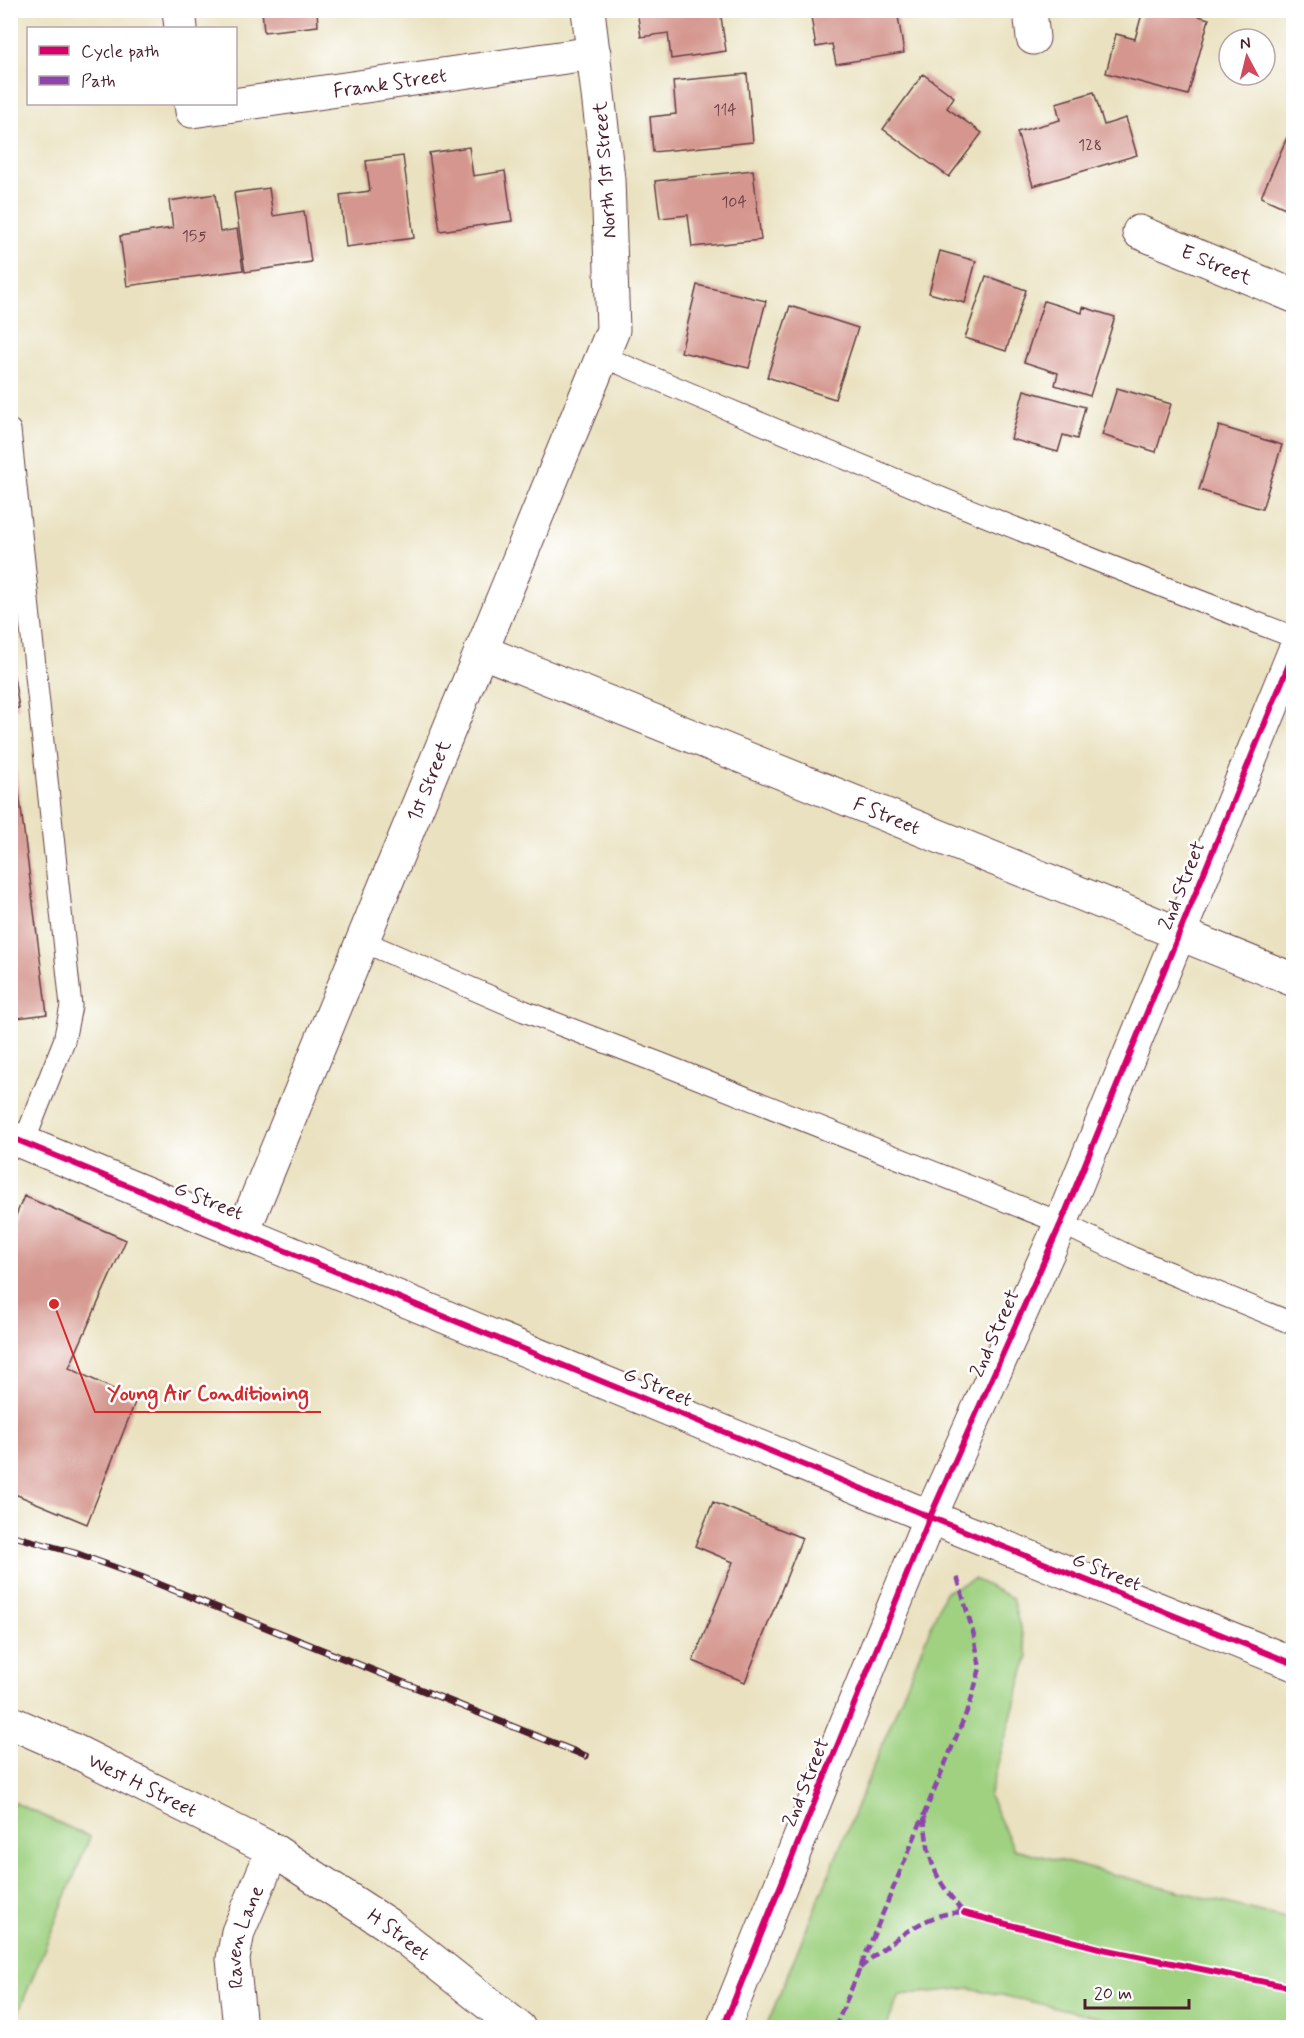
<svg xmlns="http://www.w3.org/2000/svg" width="1304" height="2038" font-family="Mynerve,sans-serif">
<rect width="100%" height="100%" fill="#fff"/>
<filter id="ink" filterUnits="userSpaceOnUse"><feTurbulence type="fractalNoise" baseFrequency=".0167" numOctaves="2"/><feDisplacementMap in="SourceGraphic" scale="12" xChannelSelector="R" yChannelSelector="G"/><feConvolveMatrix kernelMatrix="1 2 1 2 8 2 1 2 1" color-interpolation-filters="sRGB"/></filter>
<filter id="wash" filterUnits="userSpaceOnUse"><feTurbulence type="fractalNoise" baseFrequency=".008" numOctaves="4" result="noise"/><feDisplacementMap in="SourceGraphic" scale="24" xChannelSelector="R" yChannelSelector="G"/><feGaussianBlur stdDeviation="1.35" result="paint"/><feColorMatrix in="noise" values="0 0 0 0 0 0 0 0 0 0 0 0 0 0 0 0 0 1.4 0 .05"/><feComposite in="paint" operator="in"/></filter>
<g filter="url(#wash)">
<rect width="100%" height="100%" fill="#e9e1bf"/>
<!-- green -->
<path fill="#9fd181" stroke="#747856" stroke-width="1.5" d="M 974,1579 L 1012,1598 L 1028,1656 L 989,1796 L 1014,1849 L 1293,1920 L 1293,2027 L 1143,2027 L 970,1988 L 900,1995 L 886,2027 L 766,2027 L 945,1592 Z
M 11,1801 L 90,1837 L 12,2028 L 10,2027 Z"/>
<g id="blocks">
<!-- building -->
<path fill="#d4968e" d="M 262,10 L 317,10 L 318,26 L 264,32 Z
M 637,10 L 720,10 L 726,51 L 671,59 L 668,33 L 641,37 Z
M 810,10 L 897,10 L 904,53 L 836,64 L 832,44 L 816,47 Z
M 1143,10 L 1177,10 L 1209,19 L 1188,95 L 1106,73 L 1116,34 L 1135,39 Z
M 747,74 L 753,142 L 653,152 L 650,117 L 676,114 L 673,81 Z
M 923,74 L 954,97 L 947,108 L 982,133 L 949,177 L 883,129 Z
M 1094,92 L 1104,125 L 1126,118 L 1137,155 L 1033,186 L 1017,132 L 1060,120 L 1056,103 Z
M 1288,135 L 1294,137 L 1294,212 L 1261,197 Z
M 469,147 L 473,176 L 505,171 L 512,221 L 440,231 L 429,153 Z
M 403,156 L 414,238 L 346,247 L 340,195 L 370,191 L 366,161 Z
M 753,170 L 761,240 L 692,247 L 688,215 L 660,218 L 655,181 Z
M 269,188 L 273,216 L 304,211 L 311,262 L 245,272 L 234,193 Z
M 215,194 L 220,232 L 237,229 L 243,270 L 127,286 L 120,236 L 173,228 L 169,201 Z
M 940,251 L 976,261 L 965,303 L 929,293 Z
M 986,276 L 1026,290 L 1006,351 L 965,338 Z
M 697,285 L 766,301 L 749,368 L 681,352 Z
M 1044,301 L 1082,313 L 1083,307 L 1115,317 L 1090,396 L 1055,385 L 1058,373 L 1024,362 Z
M 790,306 L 858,328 L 835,399 L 767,377 Z
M 1117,388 L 1171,404 L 1156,452 L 1102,435 Z
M 1024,390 L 1085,407 L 1077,439 L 1063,435 L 1058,452 L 1011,439 Z
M 1219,426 L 1282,445 L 1262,509 L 1199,490 Z
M 10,652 L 19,708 L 10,709 Z
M 10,745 L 13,745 L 47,1014 L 10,1019 Z
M 24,1196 L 126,1240 L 69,1368 L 136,1400 L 87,1524 L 10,1492 L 10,1230 Z
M 713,1502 L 802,1538 L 745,1682 L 693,1661 L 733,1562 L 695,1546 Z"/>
</g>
</g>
<g filter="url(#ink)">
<use href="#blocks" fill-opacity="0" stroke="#623c41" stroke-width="1.5"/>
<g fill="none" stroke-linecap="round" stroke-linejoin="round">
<defs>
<path id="lane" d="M 602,356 C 831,454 1061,549 1294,637
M 10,430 L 71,1006 L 64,1041 L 24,1142
M 362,941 L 524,1011 L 662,1064 L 1061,1223 L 1133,1258 L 1294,1324"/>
<g id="street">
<path d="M 179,10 L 181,28"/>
<path d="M 1030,10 L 1033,38"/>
<path id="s1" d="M 191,104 L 192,111 L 594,53"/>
<path id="s2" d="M 1139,232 L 1294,296"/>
<path id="s3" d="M 481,651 L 1294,980"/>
<path d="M 10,1137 L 930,1517 L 1294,1664"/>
<path id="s4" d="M 243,1232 L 613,330 L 608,179 L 588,10"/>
<path id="s5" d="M 240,2028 L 233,1959 L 238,1932 L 273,1850"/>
<path d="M 723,2028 L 930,1517 L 1061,1223 L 1294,652"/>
</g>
<g id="secondary">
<path id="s6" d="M 10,1722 L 69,1748 L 273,1850 L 387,1924 L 519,2028"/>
</g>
</defs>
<!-- lane casing -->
<use href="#lane" stroke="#623c41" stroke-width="23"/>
<!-- street casing -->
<use href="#street" stroke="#623c41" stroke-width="35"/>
<!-- secondary casing -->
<use href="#secondary" stroke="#623c41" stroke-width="35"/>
<!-- lane -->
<use href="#lane" stroke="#fff" stroke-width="21"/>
<!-- street -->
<use href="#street" stroke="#fff" stroke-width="33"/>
<!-- secondary -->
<use href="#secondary" stroke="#fff" stroke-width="33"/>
<defs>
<path id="rail" d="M 10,1535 L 75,1553 L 141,1577 L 586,1756"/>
</defs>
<!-- rail casing -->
<use href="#rail" stroke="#4a1f2b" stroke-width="7"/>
<!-- rail -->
<use href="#rail" stroke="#fff" stroke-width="4.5" stroke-dasharray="14" stroke-linecap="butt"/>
<!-- quiet -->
<path stroke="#8e44ad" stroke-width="4.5" stroke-dasharray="9 4.5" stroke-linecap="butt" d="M 924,1817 C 929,1864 933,1876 964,1913
M 860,1968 C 884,1947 934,1904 969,1914
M 835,2028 L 970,1704 L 980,1668 L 974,1636 L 957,1576"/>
<defs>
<path id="cycleway" d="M 10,1137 L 930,1517 L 1294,1664
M 964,1913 L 1103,1949 L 1294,1988
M 723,2028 L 930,1517 L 1061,1223 L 1294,652"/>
</defs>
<!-- cycleway casing -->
<use href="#cycleway" stroke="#fff" stroke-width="10"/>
<!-- cycleway -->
<use href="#cycleway" stroke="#d6006c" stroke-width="6"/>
</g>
</g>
<g text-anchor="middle" stroke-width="5" stroke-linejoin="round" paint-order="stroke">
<!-- number labels -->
<g font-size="16" fill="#6c3d44">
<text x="725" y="115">114</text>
<text x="1090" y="150">128</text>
<text x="734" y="207">104</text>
<text x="194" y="241">155</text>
</g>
<!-- street labels -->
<g font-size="20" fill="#4a1f2b" stroke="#fff">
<text dy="7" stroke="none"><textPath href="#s1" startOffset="207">Frank Street</textPath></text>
<text transform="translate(604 170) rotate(-94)" y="7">North 1st Street</text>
<text dy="7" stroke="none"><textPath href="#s2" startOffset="84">E Street</textPath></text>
<text dy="7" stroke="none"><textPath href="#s4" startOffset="488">1st Street</textPath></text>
<text dy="7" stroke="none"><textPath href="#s3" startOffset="438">F Street</textPath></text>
<text transform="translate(1181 885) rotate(-68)" y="7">2nd Street</text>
<text transform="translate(209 1200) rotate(22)" y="7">G Street</text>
<text transform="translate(994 1333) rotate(-66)" y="7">2nd Street</text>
<text transform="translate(658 1386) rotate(23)" y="7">G Street</text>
<text transform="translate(1107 1571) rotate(22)" y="7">G Street</text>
<text transform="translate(805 1782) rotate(-68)" y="7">2nd Street</text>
<text dy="7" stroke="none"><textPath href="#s6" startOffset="147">West H Street</textPath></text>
<text dy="7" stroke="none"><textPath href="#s6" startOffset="444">H Street</textPath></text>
<text dy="7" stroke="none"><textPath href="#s5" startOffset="93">Raven Lane</textPath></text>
</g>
</g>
<!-- callouts -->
<path fill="none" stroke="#d62828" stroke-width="2" d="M54 1304L95 1412H321"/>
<circle fill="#d62828" stroke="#fff" stroke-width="2" cx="54" cy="1304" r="6"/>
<g font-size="21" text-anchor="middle" font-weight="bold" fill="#d62828" stroke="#fff" stroke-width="5" stroke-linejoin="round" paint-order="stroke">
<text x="208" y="1400">Young Air Conditioning</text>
</g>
<!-- margin -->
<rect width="1304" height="2038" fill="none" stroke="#fff" stroke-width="36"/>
<!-- legend -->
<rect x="27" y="27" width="210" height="78" fill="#ffffff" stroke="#b7a5aa" stroke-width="1.5"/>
<rect x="39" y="46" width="30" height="9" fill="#d6006c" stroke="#b7a5aa" stroke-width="1.5"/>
<text x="81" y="57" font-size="18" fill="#4a1f2b">Cycle path</text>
<rect x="39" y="76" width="30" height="9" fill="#8e44ad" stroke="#b7a5aa" stroke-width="1.5"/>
<text x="81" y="87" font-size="18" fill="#4a1f2b">Path</text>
<!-- north arrow -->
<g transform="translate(1247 57) rotate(353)"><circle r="28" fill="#ffffff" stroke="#b7a5aa" stroke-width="1.5"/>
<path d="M0-4.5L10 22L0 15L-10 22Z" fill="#d1495b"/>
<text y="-9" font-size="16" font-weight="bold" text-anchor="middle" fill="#4a1f2b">N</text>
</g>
<!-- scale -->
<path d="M1085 1999v9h104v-9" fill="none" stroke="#4a1f2b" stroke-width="3"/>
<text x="1094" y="1999" font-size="18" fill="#4a1f2b" stroke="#ffffff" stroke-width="4.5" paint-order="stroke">20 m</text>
</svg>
